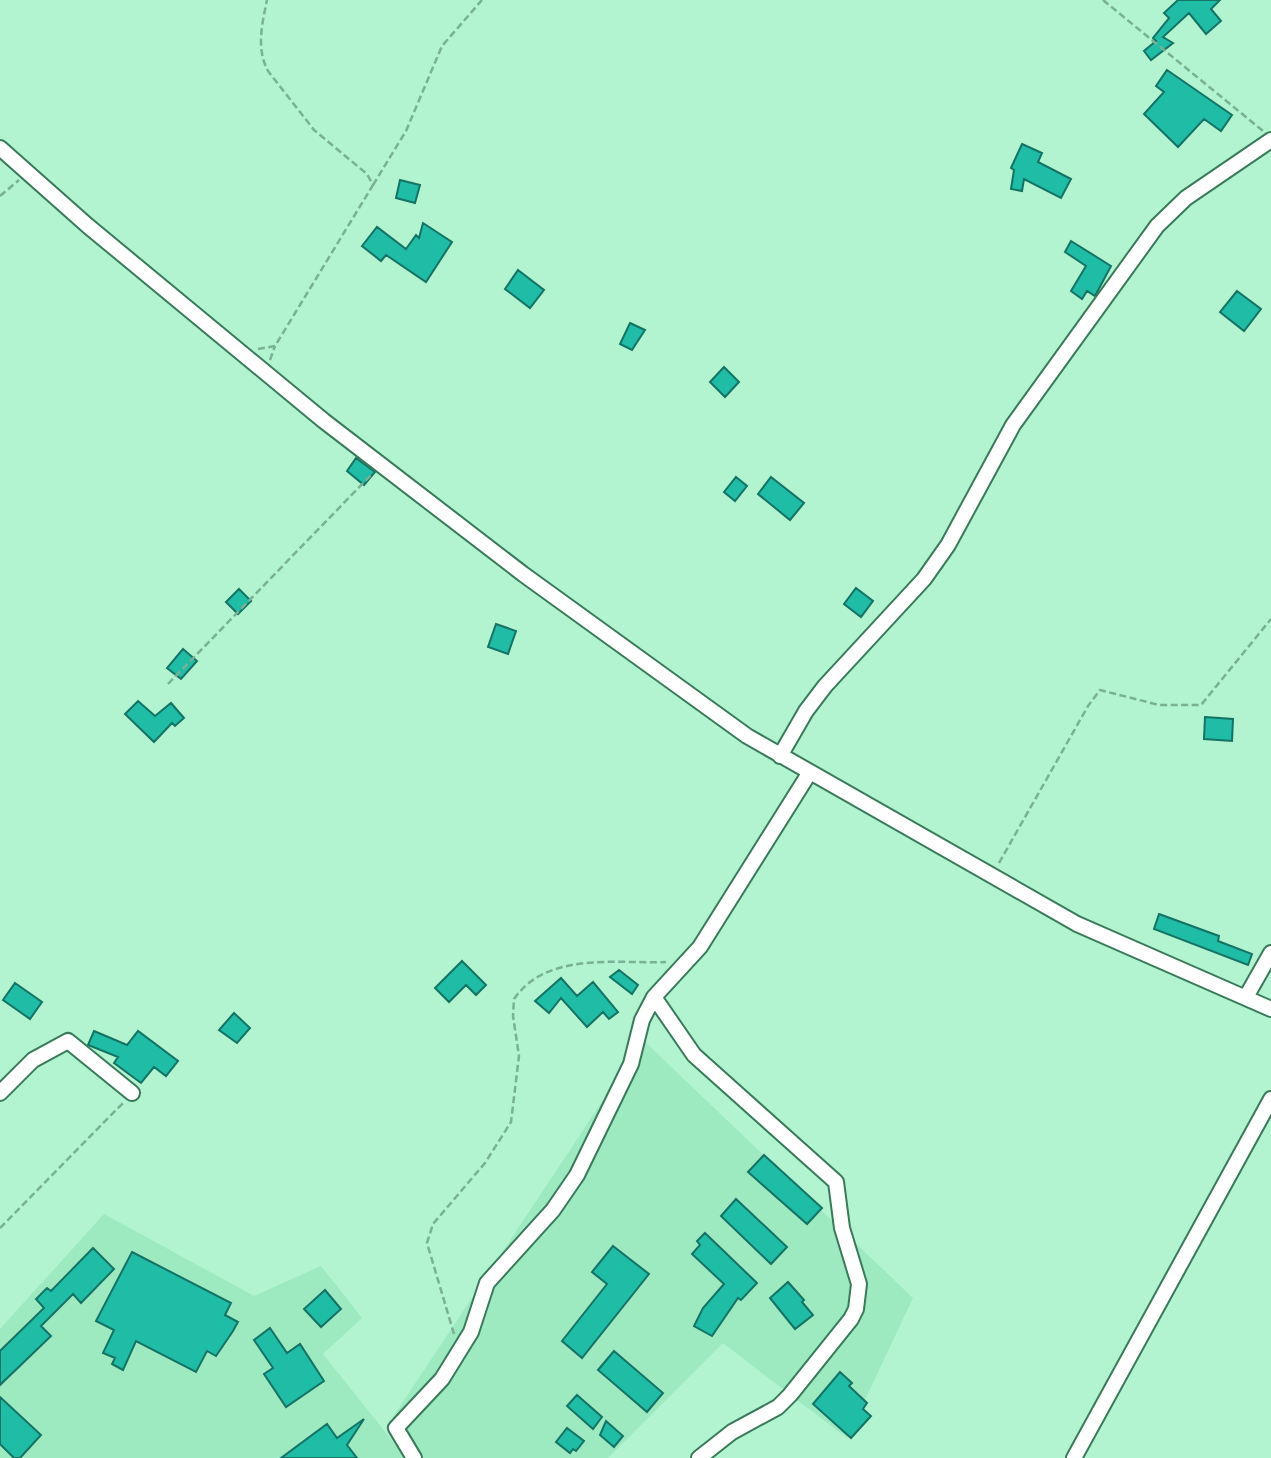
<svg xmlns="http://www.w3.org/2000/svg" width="1271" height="1458" font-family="Karla,sans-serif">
<rect width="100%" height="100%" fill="#b1f4cf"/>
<!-- built -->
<path fill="#9de9c0" d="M 643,1040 L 913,1298 L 847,1438 L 723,1343 L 608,1458 L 420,1458 L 393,1417 Z
M 104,1214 L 254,1296 L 321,1266 L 362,1318 L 323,1354 L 406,1458 L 0,1458 L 0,1329 Z"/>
<!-- building -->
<path fill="#1fbca6" stroke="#157365" stroke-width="2" d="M 1178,0 L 1220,0 L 1211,9 L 1221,21 L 1206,34 L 1189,13 L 1163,37 L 1173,43 L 1151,60 L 1144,51 L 1156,41 L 1153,38 L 1169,18 L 1164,13 Z
M 1167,70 L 1232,115 L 1221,131 L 1204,119 L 1178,147 L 1144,114 L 1164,92 L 1156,86 Z
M 1022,144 L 1042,153 L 1038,162 L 1071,179 L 1061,198 L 1024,179 L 1022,191 L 1011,189 L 1014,170 L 1011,168 Z
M 400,180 L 420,185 L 415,203 L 396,198 Z
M 423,223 L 452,242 L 426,282 L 386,255 L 381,261 L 362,246 L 377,227 L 406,249 L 416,235 L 419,238 Z
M 1071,241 L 1111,266 L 1095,296 L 1087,291 L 1082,299 L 1071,291 L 1086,266 L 1065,252 Z
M 518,270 L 544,290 L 530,308 L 505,289 Z
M 1237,291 L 1261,309 L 1244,331 L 1220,312 Z
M 630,323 L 645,330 L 632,350 L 620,344 Z
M 724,367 L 739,382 L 725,397 L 710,382 Z
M 356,458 L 375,472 L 364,485 L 347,471 Z
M 736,477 L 747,486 L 735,501 L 724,492 Z
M 771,477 L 804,503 L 790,520 L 758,494 Z
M 856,588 L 873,601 L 861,617 L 844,604 Z
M 239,589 L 251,601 L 238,614 L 226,602 Z
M 496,624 L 516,631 L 508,654 L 488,647 Z
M 183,649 L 197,661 L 181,679 L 167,668 Z
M 138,701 L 155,716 L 171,703 L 184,718 L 175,726 L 172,723 L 154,742 L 125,714 Z
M 1205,717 L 1233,719 L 1232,741 L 1204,739 Z
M 1159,914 L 1219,936 L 1218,941 L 1252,954 L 1248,965 L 1154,929 Z
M 462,961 L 486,985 L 476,995 L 466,985 L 449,1002 L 435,988 Z
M 619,970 L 638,985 L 632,994 L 610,977 Z
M 561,978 L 577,996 L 593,982 L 618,1012 L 609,1019 L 603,1012 L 587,1027 L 561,998 L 549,1013 L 535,1001 Z
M 15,983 L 42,1002 L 30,1019 L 3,1000 Z
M 234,1013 L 250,1028 L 237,1043 L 219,1030 Z
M 94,1031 L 127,1045 L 138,1031 L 178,1061 L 166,1076 L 154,1067 L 141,1083 L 114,1063 L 118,1057 L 88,1045 Z
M 764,1155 L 822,1208 L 807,1224 L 748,1172 Z
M 736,1199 L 787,1247 L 771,1264 L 721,1216 Z
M 705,1233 L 757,1283 L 741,1300 L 738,1298 L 712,1336 L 694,1326 L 703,1308 L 724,1284 L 692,1254 L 700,1245 L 697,1241 Z
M 613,1246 L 649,1274 L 582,1358 L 562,1341 L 607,1284 L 592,1272 Z
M 93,1248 L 114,1269 L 81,1303 L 73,1294 L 41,1326 L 51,1336 L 0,1385 L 0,1351 L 44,1308 L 36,1299 L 47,1288 L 51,1291 Z
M 132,1252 L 231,1303 L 225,1315 L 238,1322 L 233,1331 L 216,1356 L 207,1351 L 196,1372 L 136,1341 L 123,1370 L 112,1364 L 115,1358 L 103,1353 L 114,1330 L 96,1321 Z
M 788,1282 L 804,1300 L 802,1302 L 813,1315 L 795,1329 L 770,1298 Z
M 325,1290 L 341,1309 L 321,1327 L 304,1309 Z
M 270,1328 L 287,1353 L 300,1344 L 324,1381 L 286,1407 L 264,1374 L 273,1368 L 254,1340 Z
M 614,1351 L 663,1393 L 647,1412 L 598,1370 Z
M 840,1372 L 852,1383 L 849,1386 L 867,1403 L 863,1409 L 871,1416 L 851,1438 L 813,1404 Z
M 577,1395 L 602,1417 L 593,1429 L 567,1406 Z
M 0,1397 L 41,1435 L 20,1458 L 14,1458 L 0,1444 Z
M 364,1419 L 347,1445 L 357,1458 L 281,1458 L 327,1424 L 337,1438 Z
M 606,1421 L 623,1436 L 614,1447 L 600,1435 Z
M 567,1428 L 584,1441 L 576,1451 L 573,1449 L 570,1453 L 556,1442 Z"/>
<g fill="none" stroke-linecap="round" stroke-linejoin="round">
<defs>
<path id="street" d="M 0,148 L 88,226 L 324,421 L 523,574 L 747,736 L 1077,924 L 1271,1009
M 780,756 L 806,711 L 825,686 L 924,579 L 948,545 L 1013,425 L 1157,226 L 1186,198 L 1271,140
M 1246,997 L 1271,953
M 0,1093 L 33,1060 L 68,1041 L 132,1093
M 414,1458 L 396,1428 L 442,1379 L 471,1332 L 487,1283 L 553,1210 L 577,1175 L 631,1064 L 642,1020 L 654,997
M 699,1458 L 732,1432 L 778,1407 L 790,1395 L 851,1319 L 856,1309 L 859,1284 L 842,1228 L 836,1182 L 694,1055 L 654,997 L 700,947 L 810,772
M 1074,1458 L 1271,1099"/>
</defs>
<!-- street casing -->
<use href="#street" stroke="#397a5a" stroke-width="18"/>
<!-- path -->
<path stroke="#7ab093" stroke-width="2.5" stroke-dasharray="7 3.5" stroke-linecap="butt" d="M 1103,0 L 1263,131
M 373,185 L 406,131 L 442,46 L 482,0
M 0,196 L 19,180
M 258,349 L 275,346 L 373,185 L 367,174 L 314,130 L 268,71 C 256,49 262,24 267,0
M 270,360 L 275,346
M 168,684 L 372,474
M 999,863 L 1088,706 L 1100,690 L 1159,705 L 1201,705 L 1271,619
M 0,1228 L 123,1103
M 454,1334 L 427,1243 L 433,1224 L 485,1163 L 511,1122 L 519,1056 L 513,1016 L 514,999 C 547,951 617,964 666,962"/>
<!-- street -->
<use href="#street" stroke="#fff" stroke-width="14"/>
</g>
</svg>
